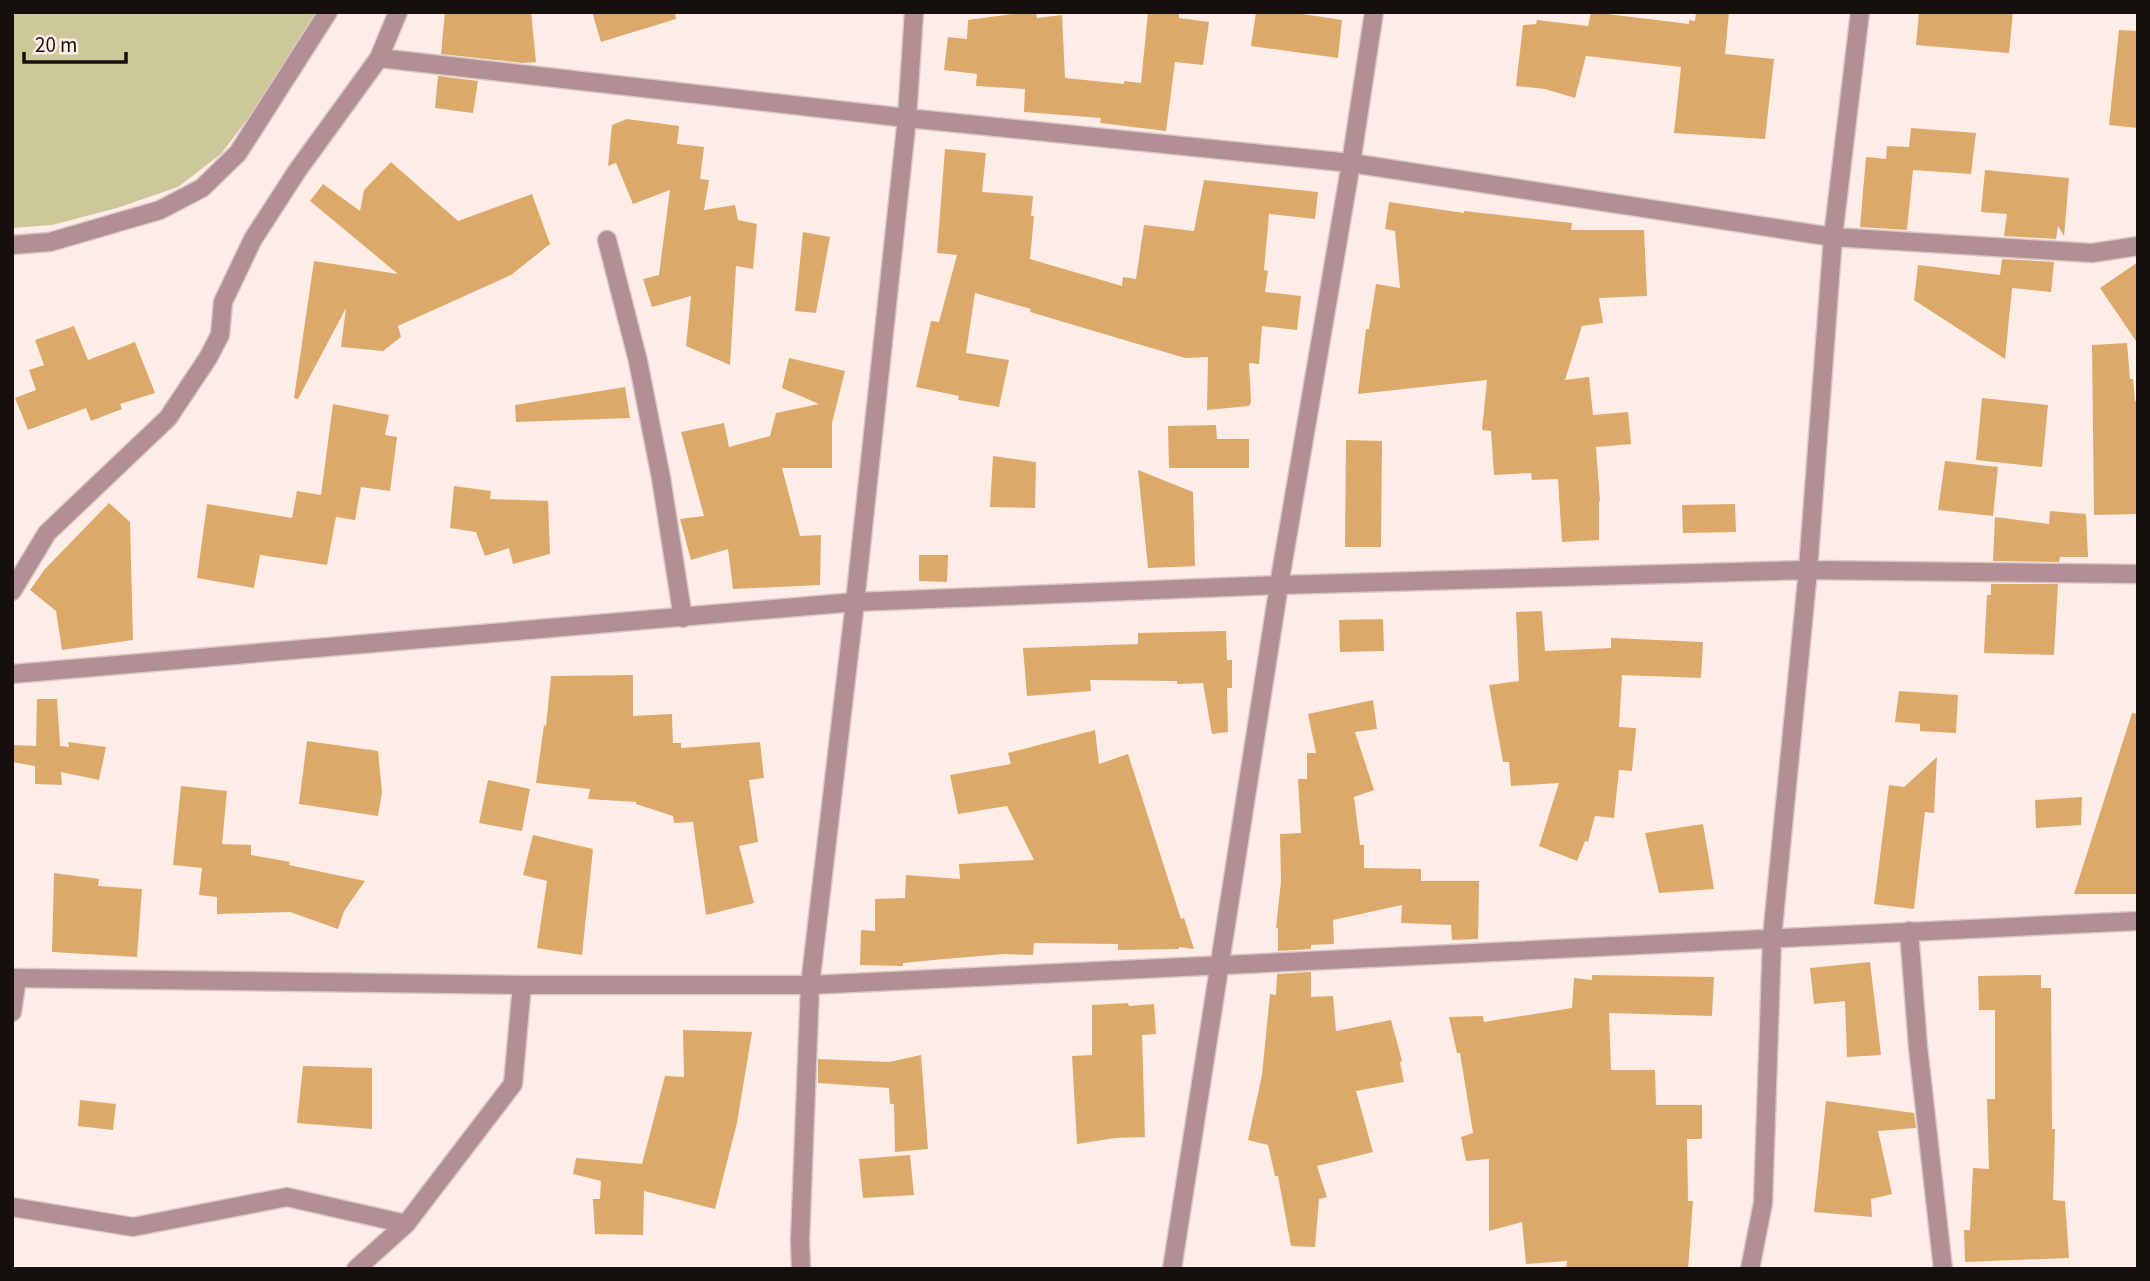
<svg xmlns="http://www.w3.org/2000/svg" width="2150" height="1281" font-family="'Source Sans 3',sans-serif">
<rect width="100%" height="100%" fill="#feede7"/>
<!-- green -->
<path fill="#cdc89a" d="M 12,12 L 318,12 L 261,101 L 221,154 L 178,187 L 117,208 L 52,225 L 12,228 Z"/>
<!-- building -->
<path fill="#dca96b" d="M 445,12 L 531,12 L 536,62 L 523,63 L 441,54 Z
M 592,12 L 675,12 L 676,19 L 601,42 Z
M 1028,12 L 1036,12 L 1037,18 L 1062,15 L 1065,78 L 1124,84 L 1124,81 L 1141,83 L 1148,12 L 1179,12 L 1179,18 L 1209,22 L 1203,65 L 1175,62 L 1166,131 L 1100,123 L 1101,118 L 1024,112 L 1025,89 L 976,86 L 977,74 L 944,70 L 948,37 L 967,39 L 968,20 Z
M 1256,12 L 1290,12 L 1342,20 L 1338,58 L 1251,46 Z
M 1591,12 L 1689,24 L 1689,20 L 1695,21 L 1696,12 L 1729,12 L 1725,54 L 1774,59 L 1765,139 L 1674,133 L 1681,67 L 1586,56 L 1575,98 L 1545,89 L 1516,86 L 1523,25 L 1536,24 L 1537,20 L 1588,26 Z
M 1919,12 L 2013,12 L 2009,53 L 1916,45 Z
M 2119,30 L 2138,31 L 2138,128 L 2109,125 Z
M 438,76 L 478,81 L 473,113 L 435,108 Z
M 627,119 L 679,126 L 677,144 L 704,147 L 700,179 L 709,180 L 704,210 L 735,205 L 738,220 L 757,224 L 753,269 L 736,266 L 730,365 L 686,346 L 691,296 L 652,307 L 643,279 L 659,275 L 670,190 L 633,204 L 616,163 L 608,166 L 612,125 Z
M 1911,128 L 1976,133 L 1971,174 L 1913,170 L 1907,230 L 1860,227 L 1866,157 L 1886,159 L 1887,146 L 1909,147 Z
M 945,149 L 986,153 L 982,192 L 1033,196 L 1031,216 L 1034,216 L 1030,259 L 1122,286 L 1123,277 L 1136,279 L 1144,225 L 1194,231 L 1204,180 L 1318,192 L 1315,219 L 1269,214 L 1264,270 L 1268,271 L 1265,292 L 1301,296 L 1297,330 L 1262,326 L 1259,364 L 1249,363 L 1251,402 L 1249,406 L 1207,410 L 1208,357 L 1185,358 L 1030,312 L 1031,309 L 975,293 L 966,353 L 1009,360 L 999,407 L 958,400 L 959,396 L 916,387 L 931,321 L 939,322 L 957,255 L 937,253 Z
M 391,162 L 458,221 L 532,194 L 550,244 L 511,275 L 398,326 L 401,337 L 383,351 L 341,347 L 346,308 L 298,399 L 294,398 L 314,261 L 398,274 L 310,201 L 323,184 L 360,211 L 364,190 Z
M 1985,170 L 2069,178 L 2064,236 L 2058,226 L 2056,239 L 2004,236 L 2007,214 L 1981,212 Z
M 1389,202 L 1464,213 L 1464,211 L 1572,223 L 1571,230 L 1644,230 L 1647,296 L 1599,298 L 1603,323 L 1582,326 L 1565,380 L 1589,377 L 1593,415 L 1628,412 L 1631,444 L 1596,447 L 1600,501 L 1599,502 L 1599,540 L 1562,542 L 1558,479 L 1532,480 L 1531,473 L 1494,475 L 1491,431 L 1482,430 L 1487,380 L 1358,394 L 1366,329 L 1369,329 L 1376,284 L 1400,288 L 1395,231 L 1385,229 Z
M 803,232 L 830,237 L 816,313 L 795,311 Z
M 2002,259 L 2054,262 L 2051,292 L 2012,288 L 2005,359 L 1914,300 L 1918,265 L 2000,275 Z
M 2138,262 L 2138,344 L 2100,288 Z
M 74,326 L 88,360 L 135,342 L 155,393 L 120,404 L 122,409 L 91,421 L 86,408 L 28,430 L 15,398 L 36,390 L 29,370 L 44,365 L 35,340 Z
M 2127,343 L 2130,379 L 2133,379 L 2135,401 L 2138,401 L 2138,514 L 2094,515 L 2092,345 Z
M 789,358 L 845,371 L 832,423 L 832,468 L 782,468 L 800,536 L 821,535 L 820,585 L 733,589 L 728,549 L 691,560 L 680,519 L 704,516 L 681,432 L 724,423 L 729,447 L 770,436 L 776,413 L 819,404 L 782,388 Z
M 625,387 L 630,418 L 516,422 L 515,405 Z
M 1982,398 L 2048,405 L 2042,467 L 1976,460 Z
M 333,404 L 389,415 L 385,435 L 397,437 L 390,491 L 361,487 L 355,520 L 336,517 L 327,565 L 260,555 L 254,588 L 197,578 L 207,504 L 292,518 L 297,491 L 321,495 Z
M 1216,425 L 1217,439 L 1249,439 L 1249,468 L 1169,468 L 1168,426 Z
M 1346,440 L 1382,441 L 1381,547 L 1345,547 Z
M 993,456 L 1036,462 L 1035,508 L 990,507 Z
M 1945,461 L 1998,467 L 1993,516 L 1938,510 Z
M 1138,470 L 1193,492 L 1195,566 L 1148,568 Z
M 454,486 L 491,491 L 490,499 L 548,501 L 550,554 L 513,564 L 509,548 L 485,556 L 476,532 L 450,528 Z
M 109,503 L 130,522 L 133,640 L 62,650 L 56,611 L 30,590 L 45,569 Z
M 1735,504 L 1736,532 L 1683,533 L 1682,505 Z
M 2050,511 L 2086,514 L 2088,557 L 2060,557 L 2059,562 L 1993,561 L 1995,517 L 2049,524 Z
M 919,555 L 948,555 L 947,582 L 919,581 Z
M 1991,584 L 2058,584 L 2054,655 L 1984,653 L 1987,595 L 1991,595 Z
M 1542,611 L 1545,651 L 1611,648 L 1611,638 L 1703,642 L 1701,678 L 1622,675 L 1619,727 L 1636,728 L 1632,771 L 1619,770 L 1614,818 L 1595,816 L 1588,842 L 1585,841 L 1577,861 L 1539,846 L 1559,783 L 1511,786 L 1509,762 L 1503,762 L 1489,685 L 1519,681 L 1516,612 Z
M 1383,619 L 1384,651 L 1340,652 L 1339,620 Z
M 1226,631 L 1227,660 L 1232,660 L 1232,688 L 1227,688 L 1228,732 L 1212,734 L 1203,683 L 1177,684 L 1177,681 L 1090,680 L 1091,691 L 1027,696 L 1023,648 L 1138,644 L 1138,633 Z
M 633,675 L 633,716 L 672,714 L 673,743 L 681,743 L 681,748 L 760,742 L 764,778 L 749,780 L 758,842 L 739,846 L 754,903 L 706,915 L 693,822 L 674,823 L 673,816 L 636,804 L 636,802 L 588,799 L 590,789 L 536,783 L 544,725 L 546,726 L 551,676 Z
M 1899,691 L 1958,695 L 1956,733 L 1920,731 L 1920,724 L 1895,722 Z
M 37,699 L 57,699 L 60,746 L 69,747 L 68,742 L 106,747 L 99,780 L 61,772 L 62,785 L 35,784 L 35,766 L 12,762 L 12,745 L 36,746 Z
M 1373,700 L 1377,729 L 1355,732 L 1374,790 L 1354,797 L 1360,845 L 1364,845 L 1364,868 L 1421,869 L 1421,881 L 1479,881 L 1478,939 L 1452,940 L 1451,925 L 1401,923 L 1402,905 L 1333,920 L 1334,944 L 1311,945 L 1311,949 L 1278,951 L 1278,928 L 1276,928 L 1281,881 L 1280,834 L 1301,833 L 1298,779 L 1307,779 L 1307,753 L 1316,753 L 1308,714 Z
M 2132,713 L 2138,714 L 2138,894 L 2074,894 Z
M 1095,730 L 1099,764 L 1128,754 L 1181,919 L 1184,918 L 1194,949 L 1179,947 L 1179,949 L 1118,950 L 1118,944 L 1034,943 L 1033,955 L 1005,954 L 944,959 L 903,963 L 903,966 L 860,965 L 861,930 L 875,931 L 875,899 L 905,898 L 906,875 L 960,879 L 959,864 L 1034,860 L 1007,806 L 958,814 L 950,775 L 1011,764 L 1008,753 Z
M 307,741 L 378,751 L 382,792 L 378,816 L 299,804 Z
M 1937,757 L 1934,813 L 1925,812 L 1914,909 L 1874,904 L 1889,785 L 1904,787 Z
M 488,780 L 530,789 L 522,831 L 479,823 Z
M 181,786 L 227,791 L 222,844 L 251,845 L 251,855 L 290,862 L 289,865 L 365,881 L 344,911 L 338,929 L 290,912 L 217,914 L 217,897 L 199,895 L 202,868 L 173,865 Z
M 2082,797 L 2081,825 L 2036,828 L 2035,800 Z
M 1703,824 L 1714,889 L 1659,893 L 1645,833 Z
M 533,835 L 593,849 L 582,955 L 537,948 L 547,881 L 523,875 Z
M 54,873 L 99,879 L 98,886 L 142,889 L 137,957 L 52,952 Z
M 1870,962 L 1881,1055 L 1847,1057 L 1845,1001 L 1814,1004 L 1810,968 Z
M 1311,972 L 1311,997 L 1333,996 L 1336,1031 L 1391,1020 L 1402,1061 L 1400,1062 L 1404,1082 L 1356,1091 L 1373,1152 L 1317,1166 L 1327,1197 L 1319,1199 L 1315,1247 L 1291,1246 L 1278,1176 L 1275,1176 L 1268,1145 L 1248,1140 L 1262,1075 L 1270,994 L 1276,995 L 1277,974 Z
M 1592,975 L 1714,977 L 1712,1016 L 1609,1013 L 1611,1070 L 1655,1070 L 1656,1105 L 1702,1105 L 1702,1139 L 1687,1139 L 1688,1201 L 1693,1201 L 1688,1269 L 1566,1269 L 1567,1261 L 1526,1264 L 1522,1222 L 1489,1231 L 1489,1159 L 1466,1161 L 1461,1137 L 1473,1133 L 1460,1053 L 1457,1053 L 1449,1017 L 1483,1016 L 1484,1022 L 1572,1008 L 1574,978 L 1592,980 Z
M 2041,975 L 2041,988 L 2051,988 L 2052,1129 L 2055,1129 L 2053,1200 L 2065,1201 L 2069,1258 L 1965,1262 L 1964,1230 L 1970,1230 L 1973,1168 L 1989,1169 L 1987,1099 L 1995,1099 L 1995,1010 L 1979,1010 L 1978,976 Z
M 1128,1003 L 1129,1006 L 1154,1004 L 1156,1034 L 1142,1035 L 1145,1137 L 1115,1138 L 1077,1144 L 1072,1056 L 1092,1055 L 1092,1005 Z
M 683,1030 L 752,1032 L 737,1123 L 715,1209 L 644,1191 L 643,1235 L 595,1234 L 593,1199 L 600,1199 L 601,1181 L 573,1174 L 576,1158 L 642,1164 L 665,1076 L 684,1077 Z
M 921,1055 L 928,1149 L 895,1152 L 894,1104 L 890,1104 L 889,1088 L 818,1083 L 818,1059 L 889,1062 Z
M 303,1066 L 372,1068 L 372,1129 L 297,1123 Z
M 80,1100 L 116,1104 L 113,1130 L 78,1126 Z
M 1826,1101 L 1914,1113 L 1916,1128 L 1878,1131 L 1892,1194 L 1871,1199 L 1872,1217 L 1814,1212 Z
M 910,1155 L 914,1195 L 863,1198 L 859,1159 Z"/>
<g fill="none" stroke-linecap="round" stroke-linejoin="round">
<defs>
<path id="minor" d="M 398,12 L 379,58 L 907,118 L 1351,163 L 1833,237 L 2092,253 L 2138,246
M 607,240 L 638,361 L 661,478 L 683,618
M 12,245 L 50,242 L 160,210 L 202,188 L 238,153 L 328,12
M 12,591 L 47,533 L 168,418 L 208,358 L 220,335 L 223,302 L 253,239 L 297,171 L 379,58
M 12,674 L 855,602 L 1279,585 L 1808,570 L 2138,574
M 1909,931 L 1918,1047 L 1943,1269
M 12,978 L 522,985 L 810,985 L 2138,921
M 12,1012 L 17,979
M 12,1207 L 133,1227 L 287,1197 L 406,1224
M 356,1269 L 406,1224 L 513,1084 L 522,985
M 801,1269 L 800,1240 L 810,985 L 855,602 L 907,118 L 914,12
M 1172,1269 L 1279,585 L 1351,163 L 1374,12
M 1750,1269 L 1763,1203 L 1772,938 L 1808,570 L 1833,237 L 1860,12"/>
</defs>
<!-- minor casing -->
<use href="#minor" stroke="#d9c9c4" stroke-width="21"/>
<!-- minor -->
<use href="#minor" stroke="#b28e95" stroke-width="18"/>
</g>
<!-- border -->
<rect width="2150" height="1281" fill="none" stroke="#150f0e" stroke-width="28"/>
<!-- scale -->
<path d="M24 52v10h102v-10" fill="none" stroke="#150f0e" stroke-width="3.5"/>
<text x="35" y="52" font-size="21" fill="#150f0e" stroke="#feede7" stroke-width="5" paint-order="stroke">20 m</text>
</svg>
